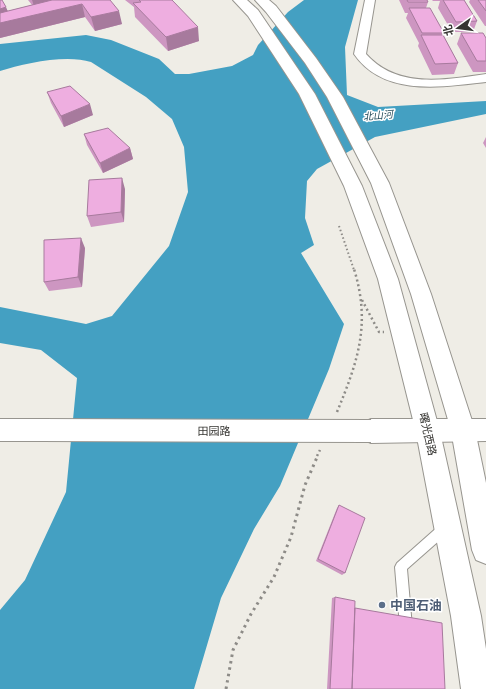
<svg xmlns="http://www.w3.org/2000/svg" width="486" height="689" font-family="'Work Sans','Noto Sans SC',sans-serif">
<rect width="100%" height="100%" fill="#efede6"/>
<!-- water -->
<path fill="#44a0c2" d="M 304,0 L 358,0 L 345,47 L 347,95 L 378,107 L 486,101 L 486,114 L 375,137 L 317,169 L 307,181 L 305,218 L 314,245 L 301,253 L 344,324 L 329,369 L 280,486 L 254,529 L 221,598 L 194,689 L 0,689 L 0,610 L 25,580 L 66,492 L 77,378 L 41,350 L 0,343 L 0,307 L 86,324 L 112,316 L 169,246 L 188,192 L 184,147 L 172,119 L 146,97 L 91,62 C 67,54 24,63 0,71 L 0,44 L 86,35 L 111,40 L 159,59 L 175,74 L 189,74 L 232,66 L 253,55 L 258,45 L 288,12 Z"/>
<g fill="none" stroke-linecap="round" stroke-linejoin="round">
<defs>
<path id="service" d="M 445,523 L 449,524 L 450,528 L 449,532 L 407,569 L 412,627 L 410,631 L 406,633 L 402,631 L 400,627 L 395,567 L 397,563 L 441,524 Z"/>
<path id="minor" d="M 365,0 L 375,0 L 366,54 C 397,89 444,80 486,74 L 486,82 C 441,87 384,97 354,54 Z"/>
<path id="tertiary" d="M 0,419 L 40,419 L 49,422 L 52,430 L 49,438 L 40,441 L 0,441 Z
M 371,419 L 486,419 L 486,441 L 371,443 L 362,439 L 359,431 L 362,423 Z"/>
<path id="secondary" d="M 233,0 L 247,0 L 258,10 L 315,94 L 362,186 L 398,279 L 440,432 L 481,616 L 486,649 L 486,689 L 461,689 L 451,616 L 416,432 L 378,279 L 344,186 L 299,94 L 248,16 Z
M 255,0 L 269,0 L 276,6 L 316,58 L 343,97 L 389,183 L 431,294 L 475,430 L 486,483 L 486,564 L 476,560 L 472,550 L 451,430 L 411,294 L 371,183 L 327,97 L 305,63 L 266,12 Z"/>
</defs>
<!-- service casing -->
<use href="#service" stroke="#97958f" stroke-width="2"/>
<!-- minor casing -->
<use href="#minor" stroke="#97958f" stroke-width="2"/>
<!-- tertiary casing -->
<use href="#tertiary" stroke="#97958f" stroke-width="2"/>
<!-- secondary casing -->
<use href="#secondary" stroke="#97958f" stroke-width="2"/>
<!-- path-far2 -->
<path stroke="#8d8b87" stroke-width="2" stroke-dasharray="1.5 2.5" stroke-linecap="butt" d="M 339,226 L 354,270"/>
<!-- path-far1 -->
<path stroke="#8d8b87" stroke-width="2.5" stroke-dasharray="2 3" stroke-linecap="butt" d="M 362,300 L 379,332 L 384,332
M 337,412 C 358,361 371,324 354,269
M 317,456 L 320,450"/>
<!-- path -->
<path stroke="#8d8b87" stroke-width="3" stroke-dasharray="2.5 4" stroke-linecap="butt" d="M 226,689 L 233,650 L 251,614 L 274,577 L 291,537 L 305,485 L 318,455"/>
<!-- service -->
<use href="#service" fill="#fff" fill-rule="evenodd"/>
<!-- minor -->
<use href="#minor" fill="#fff" fill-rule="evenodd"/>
<!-- tertiary -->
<use href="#tertiary" fill="#fff" fill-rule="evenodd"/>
<!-- secondary -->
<use href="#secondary" fill="#fff" fill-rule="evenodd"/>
<defs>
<path id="tertiary-bridge" d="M 40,430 L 371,431"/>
</defs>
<!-- tertiary-bridge casing -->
<use href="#tertiary-bridge" stroke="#97958f" stroke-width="24" stroke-linecap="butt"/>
<!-- tertiary-bridge -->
<use href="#tertiary-bridge" stroke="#fff" stroke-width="22"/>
</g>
<!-- wall -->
<path fill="#cd96c1" d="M 0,0 L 8,11 L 32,5 L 28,0 L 110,0 L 122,24 L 95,31 L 85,17 L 0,38 Z
M 125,0 L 172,0 L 199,41 L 168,51 L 135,17 L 134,7 Z
M 399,0 L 427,0 L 428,2 L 426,8 L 444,33 L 443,35 L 458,63 L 454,74 L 432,75 L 418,46 L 419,43 L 406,18 L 408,13 L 405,13 Z
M 432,0 L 464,0 L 477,21 L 473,32 L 452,32 L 438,8 L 440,1 L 433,1 Z
M 470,0 L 486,0 L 486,26 L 485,26 L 469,2 Z
M 461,33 L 486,38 L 486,72 L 473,72 L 457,44 Z
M 47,92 L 93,115 L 64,127 L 51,103 Z
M 84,134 L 130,148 L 133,159 L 103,173 L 87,145 Z
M 486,137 L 486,148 L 483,143 Z
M 125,189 L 124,222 L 91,227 L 87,216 Z
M 85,248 L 82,287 L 49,291 L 44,282 Z
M 339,505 L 345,573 L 342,575 L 316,561 L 337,508 Z
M 335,597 L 355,608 L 445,689 L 327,689 L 332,598 Z"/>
<!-- shaded-wall -->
<path fill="#a77a9d" d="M 32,0 L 71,0 L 35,9 Z
M 82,4 L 85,17 L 0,38 L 0,9 L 6,7 L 11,20 Z
M 119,11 L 122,24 L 95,31 L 91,17 Z
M 198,27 L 199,41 L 168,51 L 166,37 Z
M 90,104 L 93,115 L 64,127 L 61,116 Z
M 130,148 L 133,159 L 103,173 L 100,163 Z
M 122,178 L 125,189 L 124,222 L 121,212 Z
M 81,238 L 85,248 L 82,287 L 78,277 Z"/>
<!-- building -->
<path fill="#eeaee0" stroke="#a77a9d" d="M 0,0 L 2,0 L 6,7 L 0,9 Z
M 52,0 L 110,0 L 119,11 L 91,17 L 82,4 L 0,23 L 0,13 Z
M 139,0 L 172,0 L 198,27 L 166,37 L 133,3 L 141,2 Z
M 407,0 L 427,0 L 428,2 L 408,2 Z
M 443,0 L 464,0 L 477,21 L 456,22 Z
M 478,0 L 486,0 L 486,11 Z
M 409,8 L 430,8 L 444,33 L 422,33 Z
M 461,33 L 483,33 L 486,38 L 486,61 L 477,61 Z
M 421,35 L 443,35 L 458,63 L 435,64 Z
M 70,86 L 90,104 L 61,116 L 47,92 Z
M 108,128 L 130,148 L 100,163 L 84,134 Z
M 122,178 L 121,212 L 87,216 L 89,180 Z
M 81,238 L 78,277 L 44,282 L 44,240 Z
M 339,505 L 365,518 L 345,573 L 318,559 Z
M 335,597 L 355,601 L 352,689 L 330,689 Z
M 355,608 L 442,623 L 445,689 L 352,689 Z"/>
<!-- markers -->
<circle fill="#5c6f8a" stroke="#fff" stroke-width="1.5" cx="382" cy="605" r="4"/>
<g text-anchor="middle" stroke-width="3" stroke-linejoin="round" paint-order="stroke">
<!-- far-water labels -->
<g font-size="10" font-style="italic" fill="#1f4756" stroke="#fff">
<text transform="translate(378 115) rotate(-5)" y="4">北山河</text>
</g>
<!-- street labels -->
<g font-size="11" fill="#353431" stroke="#fff">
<text x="214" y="435">田园路</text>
<text transform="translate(428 434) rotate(77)" y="4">曙光西路</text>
</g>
<!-- near-service labels -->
<g font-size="13" font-weight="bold" fill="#4e5e75" stroke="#fff" text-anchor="start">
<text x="390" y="610">中国石油</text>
</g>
</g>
<!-- north arrow -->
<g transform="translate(458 28) rotate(256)" stroke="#ffffff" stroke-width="3" paint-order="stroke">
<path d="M0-3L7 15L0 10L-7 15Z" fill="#353431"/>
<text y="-6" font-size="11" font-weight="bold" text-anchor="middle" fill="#353431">北</text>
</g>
</svg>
